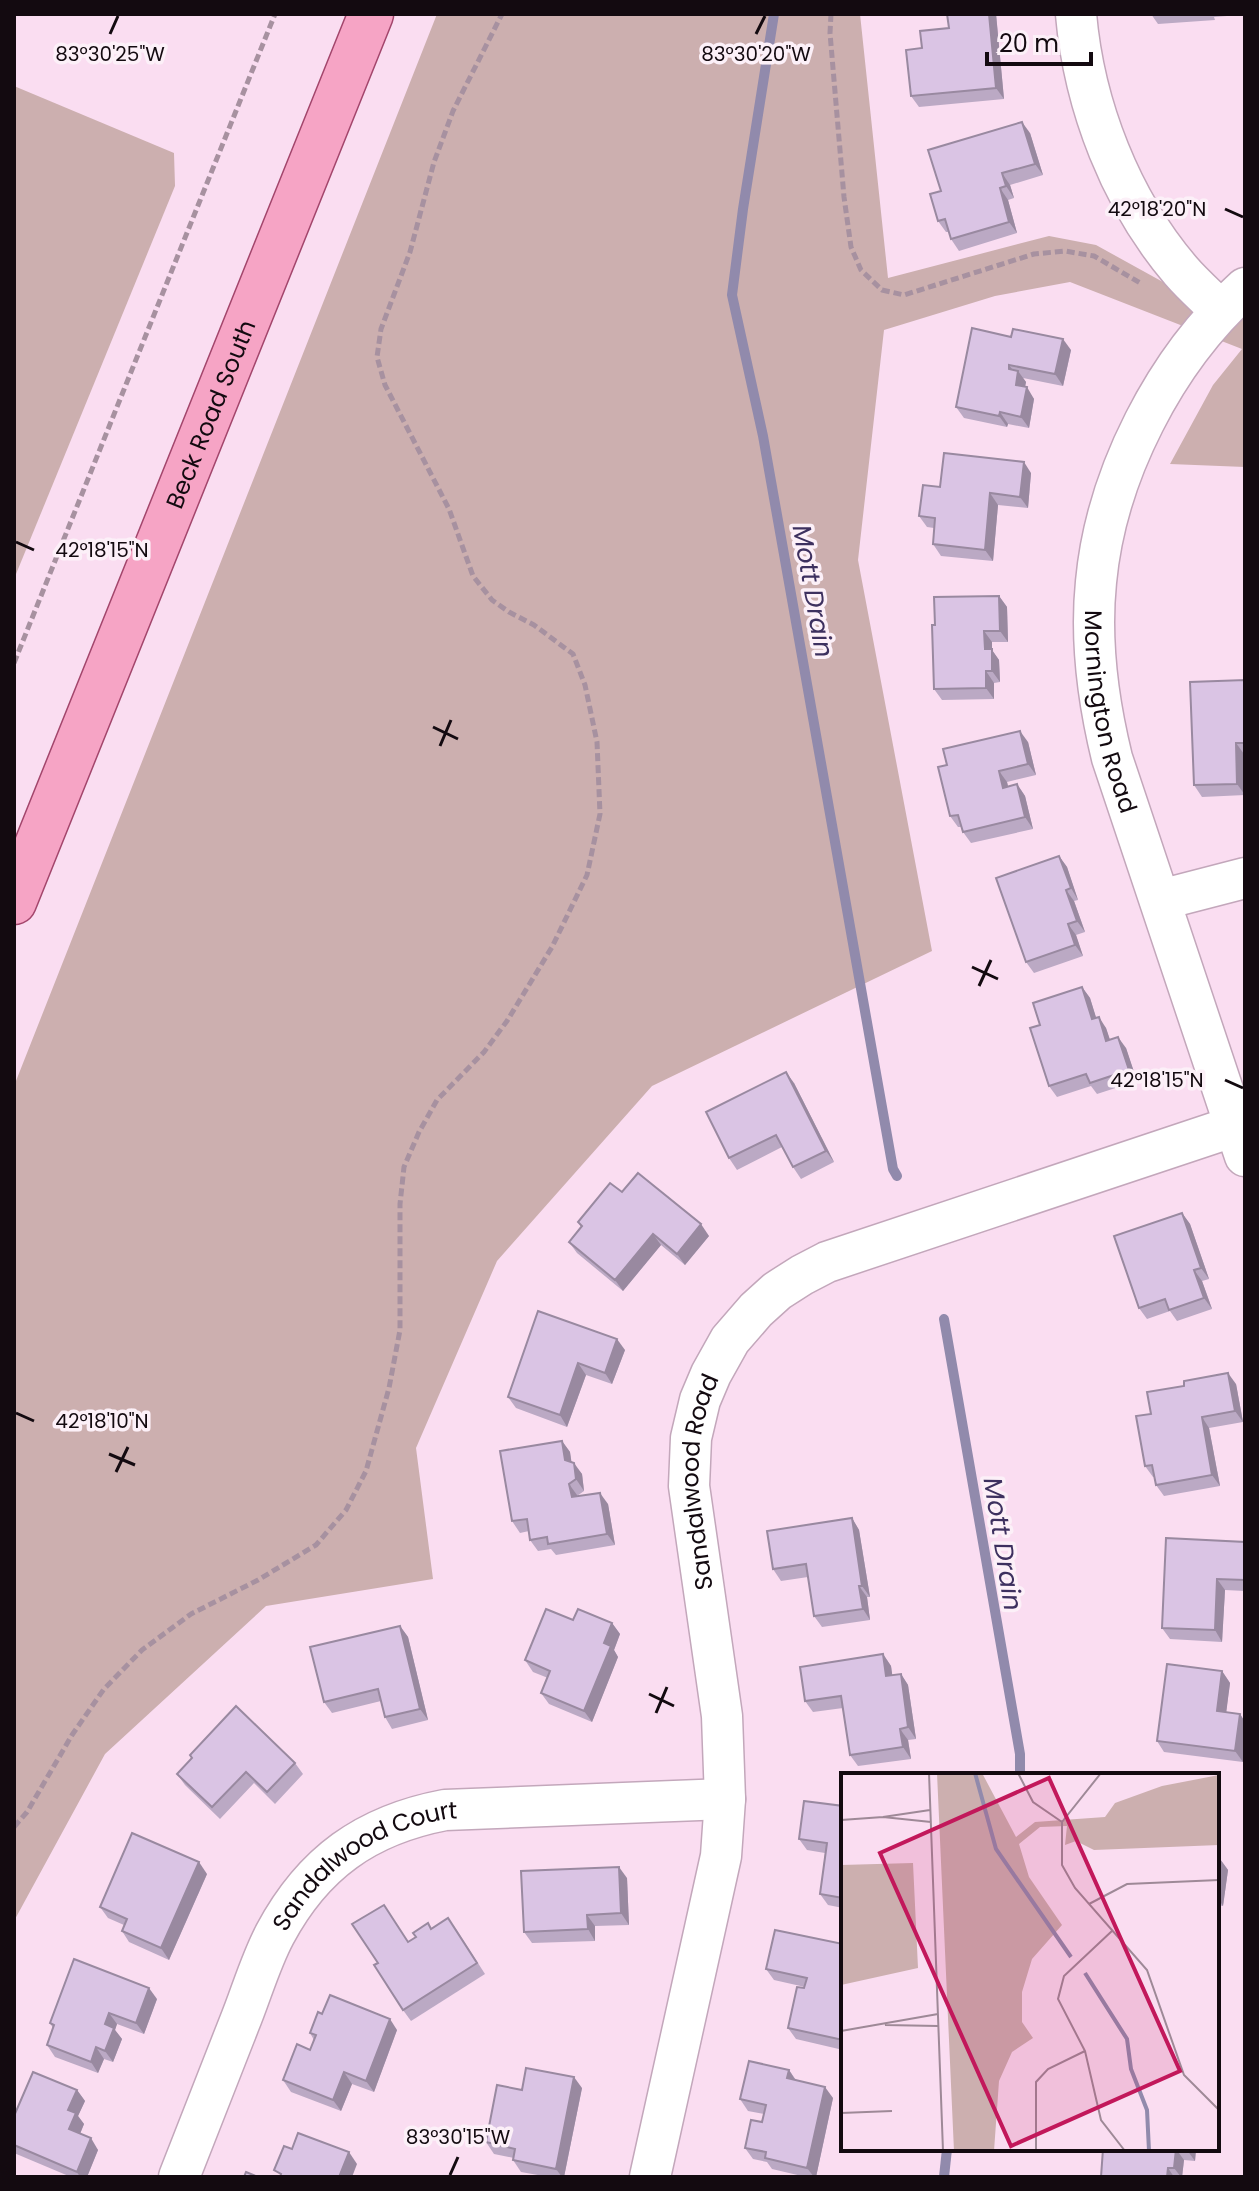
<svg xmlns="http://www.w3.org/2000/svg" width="1259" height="2191" viewBox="0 0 1259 2191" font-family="Poppins,sans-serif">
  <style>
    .green { fill: #ccafaf }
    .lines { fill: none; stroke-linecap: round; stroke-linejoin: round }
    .stream { stroke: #918aac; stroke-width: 10 }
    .minor-casing { stroke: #c3a7bb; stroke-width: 43 }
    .major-casing { stroke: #a3466c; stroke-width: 47 }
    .path { stroke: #a791a0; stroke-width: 5; stroke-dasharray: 8 4; stroke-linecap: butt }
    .minor { stroke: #fff; stroke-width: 40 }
    .major { stroke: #f6a4c5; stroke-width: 44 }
    .wall { fill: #bba9c4 }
    .shaded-wall { fill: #9989a0 }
    .building { fill: #dac4e4; stroke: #9989a0; stroke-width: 2 }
    .ticks { fill: none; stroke: #130a10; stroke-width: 3 }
    .labels { text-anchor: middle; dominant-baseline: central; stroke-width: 7; stroke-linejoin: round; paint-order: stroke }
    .street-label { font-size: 24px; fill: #130a10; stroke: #fcf0f8 }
    .water-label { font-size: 26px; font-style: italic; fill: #3d305f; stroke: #fcf0f8 }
    .inset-river { fill: none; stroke: #918aac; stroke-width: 4 }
    .inset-road { fill: none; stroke: #9e8997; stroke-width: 2 }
    .view { fill: #c2185b; fill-opacity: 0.15; stroke: #c2185b; stroke-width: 4 }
    .inset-edge { fill: none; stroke: #130a10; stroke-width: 4 }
    .ticks-label { font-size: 20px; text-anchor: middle; fill: #130a10; stroke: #fcf0f8; stroke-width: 7; stroke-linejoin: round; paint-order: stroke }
  </style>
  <rect width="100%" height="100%" fill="#faddf1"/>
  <g class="green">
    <path d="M437,14H860L888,278L1049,236L1096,245L1172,287L1245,311V467L1170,464L1213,385L1242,349L1070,282L995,296L884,330L858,560L932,951L652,1086L497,1261L416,1448L433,1579L266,1606L105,1754L14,1921V1086Z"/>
    <path d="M14,86L174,153L175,186L14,579Z"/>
  </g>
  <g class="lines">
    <g class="stream">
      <path d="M774,14L743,209L732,295L763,436L893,1169L897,1176"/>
      <path d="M944,1319L1020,1754V1775"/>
      <path d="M944,2177L947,2149"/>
    </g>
    <defs>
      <g id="minor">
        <path d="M1076,14C1084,106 1121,201 1181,271C1193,285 1207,297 1220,310"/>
        <path id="s1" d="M1245,288C1165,360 1106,475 1096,582C1090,641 1098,701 1112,758L1245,1156"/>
        <path d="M1160,900L1245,878"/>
        <path id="s2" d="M179,2177C199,2126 219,2075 239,2024C251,1995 260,1962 275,1934C313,1863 366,1825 445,1810L725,1799"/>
        <path id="s3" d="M650,2177L721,1856L725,1799L722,1716L689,1486L691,1438L700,1400L711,1374L730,1340L756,1310L777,1291L802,1275L827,1262L1235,1126"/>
      </g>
      <g id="major">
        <path id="s4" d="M14,902L371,14"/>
      </g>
    </defs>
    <use href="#minor" class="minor-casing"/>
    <use href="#major" class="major-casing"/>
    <g class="path">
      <path d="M831,14L830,33L844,197L851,247L861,270L882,290L904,295L1034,254L1065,251L1094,256L1142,284"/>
      <path d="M14,663L275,14"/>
      <path d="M14,1827L27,1812L72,1735L104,1689L142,1650L191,1614L258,1580L316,1545L346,1510L366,1471L389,1388L400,1330V1204L404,1167L419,1132L437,1100L484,1052L507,1021L552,947L587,875L600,814L597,742L585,685L573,654L534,625L509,612L492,600L473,576L449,509L385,385L377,357L381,329L410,252L434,162L453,111L502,14"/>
    </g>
    <use href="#minor" class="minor"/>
    <use href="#major" class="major"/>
  </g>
  <g class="wall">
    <path d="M947,14H996L1004,99L919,107L911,96L922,48L949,28Z"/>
    <path d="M1151,14H1239L1240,15L1214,17L1215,20L1158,24Z"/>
    <path d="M1030,133L1043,175L1010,185L1014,198L1008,200L1017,233L959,251L951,239L949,232H946L938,221L941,191Z"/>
    <path d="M972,328L1071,350L1063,386L1023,378L1026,382L1025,387L1034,399L1029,428L1008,424L1007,427L964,418L956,407Z"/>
    <path d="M1031,473L1028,508L998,505L993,561L941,556L933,544L934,528L927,527L919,516L940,487Z"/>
    <path d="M999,596L1007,607L1008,642H992V650L999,660L1000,682L994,683V699L942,700L934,689L935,625Z"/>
    <path d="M1245,680V754H1244L1245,795L1202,797L1194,785Z"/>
    <path d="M1028,742L1036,775L1007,782L1008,787L1017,784L1025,796L1033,829L971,843L963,832L961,827H958L950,816Z"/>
    <path d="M1059,856L1067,867L1078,900L1074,901L1085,932L1076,935L1083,956L1034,973L1026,962Z"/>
    <path d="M1082,987L1090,998L1096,1018L1106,1028L1110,1040L1126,1048L1137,1081L1097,1094L1091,1086L1057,1097L1049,1086L1040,1025Z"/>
    <path d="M794,1083L834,1162L801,1179L793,1167L782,1147L737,1170L729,1158Z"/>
    <path d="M622,1192L709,1236L685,1265L661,1245L623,1291L577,1253L569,1242L581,1227L578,1222Z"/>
    <path d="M1182,1213L1190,1224L1209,1279L1202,1281L1212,1309L1177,1321L1170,1311L1147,1319L1139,1308Z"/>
    <path d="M538,1311L625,1350L612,1384L586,1375L567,1427L516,1408L508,1397Z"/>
    <path d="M1236,1384L1243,1422L1209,1428L1220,1486L1164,1496L1156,1485L1154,1477H1153L1145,1466L1151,1414Z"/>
    <path d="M562,1441L570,1452L571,1462L582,1474L584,1491L577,1496L608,1504L615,1545L556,1555L551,1549L538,1551L530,1540L529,1531L520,1533L512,1521Z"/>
    <path d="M852,1518L859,1530L870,1597H867L870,1620L822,1627L814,1616L808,1577L781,1581L773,1569Z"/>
    <path d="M1245,1542V1591L1225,1590L1222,1642L1170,1639L1162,1628Z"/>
    <path d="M612,1623L620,1634L614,1650L618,1657L592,1722L549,1704L541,1693L548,1678L533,1672L525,1660Z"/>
    <path d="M400,1626L408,1637L428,1720L392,1729L385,1717L381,1701L332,1713L324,1702Z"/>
    <path d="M883,1654L891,1666L892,1675L901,1674L908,1685L916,1739L908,1740L911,1759L858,1766L850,1755L843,1708L813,1712L805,1701Z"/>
    <path d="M1222,1671L1230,1683L1226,1712L1240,1714L1245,1722V1748L1243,1762L1164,1752L1157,1741Z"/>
    <path d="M295,1763L303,1774L275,1804L254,1783L220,1819L185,1785L177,1774Z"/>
    <path d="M843,1806V1908L828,1905L820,1894L825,1853L807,1850L799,1839Z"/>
    <path d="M1217,1858L1220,1859L1228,1870L1223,1906L1217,1905Z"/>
    <path d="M207,1874L169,1960L129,1942L122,1931L124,1925L108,1918L100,1907Z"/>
    <path d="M627,1878L629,1925L595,1926V1941L532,1943L524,1932Z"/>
    <path d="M432,1929H456L485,1974L411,2021L403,2010L409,1942Z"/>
    <path d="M843,1944V2050L796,2039L788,2028L805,1987L774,1980L766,1969Z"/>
    <path d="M157,1999L144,2034L117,2024L115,2030L122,2039L113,2062L104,2059L98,2073L55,2057L47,2045L53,2028L50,2023Z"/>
    <path d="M322,2014L397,2030L374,2092L352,2084L341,2111L291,2092L283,2080L310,2050L314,2040L310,2033Z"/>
    <path d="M789,2070L796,2080L833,2098L816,2177H806L772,2169L767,2162L753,2159L745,2148L762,2122L764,2114L748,2111L740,2099Z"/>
    <path d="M582,2088L564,2177H549L521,2172L513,2160L514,2158L494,2154L486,2142L522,2090Z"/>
    <path d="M77,2090L85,2101L78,2116L84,2124L80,2134L98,2150L87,2177H71L14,2153V2116Z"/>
    <path d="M1196,2149L1195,2161L1184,2160L1182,2177H1101L1118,2150Z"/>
  </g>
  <g class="shaded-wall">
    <path d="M989,14H996L1004,99L996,88Z"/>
    <path d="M1022,122L1030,133L1043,175L1035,164Z"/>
    <path d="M1002,173L1010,185L1014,198L1006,186Z"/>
    <path d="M1000,188L1008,200L1017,233L1009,222Z"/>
    <path d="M1063,339L1071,350L1063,386L1055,374Z"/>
    <path d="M1009,365L1017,376L1018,371L1026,382L1023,396L1016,385L1009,369Z"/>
    <path d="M1027,387L1034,399L1029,428L1021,417Z"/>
    <path d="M1000,412L1008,424L1007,427L999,416Z"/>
    <path d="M1024,462L1031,473L1028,508L1020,497Z"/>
    <path d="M990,493L998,505L993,561L985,550Z"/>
    <path d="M999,596L1007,607L1008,642L1000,631Z"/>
    <path d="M984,631L992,642V650L999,660L1000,682L992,671L985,649Z"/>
    <path d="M986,671L994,683V699L986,688Z"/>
    <path d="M1020,731L1028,742L1036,775L1028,764Z"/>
    <path d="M1236,743L1244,754L1245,795L1237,784Z"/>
    <path d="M999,771L1007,782L1011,799L1003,788Z"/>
    <path d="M1017,784L1025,796L1033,829L1025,817Z"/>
    <path d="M1059,856L1067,867L1078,900L1071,888Z"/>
    <path d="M1066,890L1074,901L1085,932L1077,921Z"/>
    <path d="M1068,924L1076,935L1083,956L1075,945Z"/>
    <path d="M1082,987L1090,998L1100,1030L1092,1019Z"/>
    <path d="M1099,1017L1106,1028L1114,1052L1106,1041Z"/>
    <path d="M1118,1037L1126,1048L1137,1081L1129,1070Z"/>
    <path d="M786,1072L794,1083L834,1162L826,1151Z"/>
    <path d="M1182,1213L1190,1224L1209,1279L1201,1268Z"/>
    <path d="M701,1224L709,1236L685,1265L677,1254Z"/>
    <path d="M653,1234L661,1245L623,1291L615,1280Z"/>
    <path d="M1194,1270L1202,1281L1212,1309L1204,1298Z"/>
    <path d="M617,1339L625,1350L612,1384L605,1373Z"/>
    <path d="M578,1363L586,1375L567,1427L560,1415Z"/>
    <path d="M1228,1373L1236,1384L1243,1422L1235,1411Z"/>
    <path d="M1202,1417L1209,1428L1220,1486L1212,1475Z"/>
    <path d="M562,1441L570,1452L573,1472L565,1460Z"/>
    <path d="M574,1463L582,1474L584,1491L576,1479Z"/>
    <path d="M569,1484L577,1495L580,1509L572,1497Z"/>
    <path d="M600,1493L608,1504L615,1545L607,1534Z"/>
    <path d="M852,1518L859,1530L870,1597L862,1586Z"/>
    <path d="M1217,1579L1225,1590L1222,1642L1215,1630Z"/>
    <path d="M859,1586L867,1597L870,1620L863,1609Z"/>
    <path d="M612,1623L620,1634L614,1650L618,1657L592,1722L584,1711L604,1643Z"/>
    <path d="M400,1626L408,1637L428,1720L420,1709Z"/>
    <path d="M883,1654L891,1666L894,1687L886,1676Z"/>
    <path d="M1222,1671L1230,1683L1225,1722L1217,1711Z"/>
    <path d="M901,1674L908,1685L916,1739L908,1727Z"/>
    <path d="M1240,1714L1245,1722V1748L1243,1762L1235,1751Z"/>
    <path d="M900,1729L908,1740L911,1759L903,1747Z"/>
    <path d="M1220,1859L1228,1870L1223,1906L1217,1897V1883Z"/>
    <path d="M199,1862L207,1874L169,1960L161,1948Z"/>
    <path d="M619,1867L627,1878L629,1925L621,1913Z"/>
    <path d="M587,1915L595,1926V1941L588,1929Z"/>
    <path d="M149,1988L157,1999L144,2034L136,2023Z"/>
    <path d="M109,2013L117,2024L115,2030L122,2039L113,2062L105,2051V2024Z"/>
    <path d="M390,2019L397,2030L374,2092L366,2081Z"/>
    <path d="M96,2047L104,2059L98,2073L91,2062Z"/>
    <path d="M789,2070L796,2081L787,2078Z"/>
    <path d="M344,2072L352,2084L341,2111L333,2100Z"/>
    <path d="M574,2077L582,2088L564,2177H562L556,2169Z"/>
    <path d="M825,2087L833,2098L816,2177H814L807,2168Z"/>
    <path d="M77,2090L85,2101L78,2116L84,2124L77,2141L69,2129L68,2110Z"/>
    <path d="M91,2138L98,2150L87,2177H80L77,2172Z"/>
    <path d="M1176,2149L1184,2160L1182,2177H1181L1174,2168Z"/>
    <path d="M1187,2149H1196L1195,2161L1187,2150Z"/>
    <path d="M349,2152L357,2164L352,2177H339Z"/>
    <path d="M1168,2168L1174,2177H1167Z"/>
  </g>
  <g class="building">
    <path d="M947,14H989L996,88L911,96L906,50L922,48L920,31L949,28Z"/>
    <path d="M1022,122L1035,164L1002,173L1006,186L1000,188L1009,222L951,239L945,219L938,221L930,194L941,191L928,150Z"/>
    <path d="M972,328L1011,337L1013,329L1063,339L1055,374L1009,365V369L1018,371L1016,385L1027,387L1021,417L1000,412L999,416L956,407Z"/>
    <path d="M944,453L1024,462L1020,497L990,493L985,550L933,544L935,518L919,516L923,485L940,487Z"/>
    <path d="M999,596L1000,631H984L985,649H992V671H986V688L934,689L932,625H935L934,597Z"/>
    <path d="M1245,680V743H1236L1237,784L1194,785L1190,682Z"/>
    <path d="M1020,731L1028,764L999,771L1003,788L1017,784L1025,817L963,832L958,815L950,816L938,767L947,765L943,749Z"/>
    <path d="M1059,856L1071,888L1066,890L1077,921L1068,924L1075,945L1026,962L996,878Z"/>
    <path d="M1082,987L1092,1019L1099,1017L1106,1041L1118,1037L1129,1070L1090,1083L1086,1074L1049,1086L1030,1028L1040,1025L1033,1003Z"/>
    <path d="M786,1072L826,1151L793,1167L776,1135L729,1158L706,1112Z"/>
    <path d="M638,1173L701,1224L677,1254L653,1234L615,1280L569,1242L582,1226L578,1222L610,1183L622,1192Z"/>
    <path d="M1182,1213L1201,1268L1194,1270L1204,1298L1169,1310L1165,1299L1139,1308L1114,1236Z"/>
    <path d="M538,1311L617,1339L605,1373L578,1363L560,1415L508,1397Z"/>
    <path d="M1228,1373L1235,1411L1202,1417L1212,1475L1156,1485L1152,1465L1145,1466L1136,1416L1151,1414L1147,1392L1184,1386V1381Z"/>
    <path d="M562,1441L565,1460L574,1463L576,1479L569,1484L572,1497L600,1493L607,1534L548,1544L547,1537L530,1540L527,1519L512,1521L500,1451Z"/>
    <path d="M852,1518L862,1586H859L863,1609L814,1616L806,1564L773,1569L767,1531Z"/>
    <path d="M1166,1538L1245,1542V1580L1217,1579L1215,1630L1162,1628Z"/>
    <path d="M546,1609L573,1620L578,1609L612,1623L604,1643L611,1646L584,1711L541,1693L550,1671L525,1660Z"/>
    <path d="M400,1626L420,1709L385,1717L378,1689L324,1702L310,1647Z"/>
    <path d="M883,1654L886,1676L901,1674L908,1727L900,1729L903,1747L850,1755L841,1696L805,1701L800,1667Z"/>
    <path d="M1167,1664L1222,1671L1217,1711L1240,1714L1235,1751L1157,1741Z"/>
    <path d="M236,1706L295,1763L267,1792L246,1772L212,1807L177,1774L192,1758L190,1755Z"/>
    <path d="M804,1801L843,1806V1898L820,1894L827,1843L799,1839Z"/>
    <path d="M132,1833L199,1862L161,1948L122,1931L127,1919L100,1907Z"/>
    <path d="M1217,1858L1220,1859L1217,1883Z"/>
    <path d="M619,1867L621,1913L587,1915L588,1929L524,1932L521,1871Z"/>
    <path d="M384,1905L408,1942L416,1937L413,1933L428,1923L431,1929L448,1918L477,1963L403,2010L374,1965L378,1963L352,1924Z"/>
    <path d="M775,1930L843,1944V2040L788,2028L797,1987L804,1988L807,1978L766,1969Z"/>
    <path d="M74,1959L149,1988L136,2023L109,2013L105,2024L114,2028L105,2051L96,2047L91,2062L47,2045L54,2025L50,2023Z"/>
    <path d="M330,1995L390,2019L366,2081L344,2072L333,2100L283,2080L297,2044L310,2050L316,2035L310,2033L318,2012L322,2014Z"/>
    <path d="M749,2061L789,2070L787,2078L825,2087L807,2168L765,2158L766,2152L745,2148L751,2120L762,2122L766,2105L740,2099Z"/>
    <path d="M526,2068L574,2077L556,2169L513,2160L515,2149L486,2142L497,2085L522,2090Z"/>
    <path d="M33,2072L77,2090L68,2110L76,2113L69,2129L91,2138L77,2172L14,2145V2116Z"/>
    <path d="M298,2133L349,2152L339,2177H280L281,2174L274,2170L284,2146L292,2149Z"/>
    <path d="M1103,2149L1118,2150V2149H1176L1174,2168H1168L1167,2177H1101Z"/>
    <path d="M246,2172L258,2177H244Z"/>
  </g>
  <path class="ticks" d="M110,34L118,16M756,34L765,16M1225,209L1243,217M16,542L34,550M433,727L458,739M440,746L451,720M972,967L998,979M979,986L991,960M1225,1080L1243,1088M16,1413L34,1421M109,1454L135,1465M116,1472L128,1447M649,1694L674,1706M656,1713L667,1687M450,2175L458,2157"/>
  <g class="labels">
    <g class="street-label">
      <text stroke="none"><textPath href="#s4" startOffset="526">Beck Road South</textPath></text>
      <text stroke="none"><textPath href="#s1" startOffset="468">Mornington Road</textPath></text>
      <text stroke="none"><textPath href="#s3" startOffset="706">Sandalwood Road</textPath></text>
      <text stroke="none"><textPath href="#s2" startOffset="380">Sandalwood Court</textPath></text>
    </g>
    <g class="water-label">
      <text transform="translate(813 591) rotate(80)">Mott Drain</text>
      <text transform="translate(1003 1544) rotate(81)">Mott Drain</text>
    </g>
  </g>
  <g transform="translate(841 1773)">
    <rect width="378" height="378" fill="#faddf1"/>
    <path d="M96,0H141L175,64L194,49L264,44L274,30L321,13L378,2V72L253,77L235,68L224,72L226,53L199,54L178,71L188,104L221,152L191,186L181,219V249L192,265L171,279L158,308L153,378H113ZM72,90L77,195L0,212V92Z" fill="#ccafaf"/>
    <path class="inset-river" d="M134,0L155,76L230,184M244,200L286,266L290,296L306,337L308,378"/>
    <path class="inset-road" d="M88,0L102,378M177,0L192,29L221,49M260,0L221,49V92L234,115L306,197L343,302L378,337M89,37L42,44L90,49M0,47L42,44M248,131L286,111L378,107M272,157L223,203L217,226L244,278L260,347L284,378M44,252L97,253M0,258L97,241M0,340L51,338M195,378V309L207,296L244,278"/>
    <path class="view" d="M208,5L339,298L170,373L39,80Z"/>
    <rect width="378" height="378" class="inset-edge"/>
  </g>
  <g class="ticks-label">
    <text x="756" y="61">83°30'20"W</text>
    <text x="110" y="61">83°30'25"W</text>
    <text x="1157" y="216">42°18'20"N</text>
    <text x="102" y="557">42°18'15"N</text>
    <text x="1157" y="1087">42°18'15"N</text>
    <text x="102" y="1428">42°18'10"N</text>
    <text x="458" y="2144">83°30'15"W</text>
  </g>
  <rect width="1259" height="2191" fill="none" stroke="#130a10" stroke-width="32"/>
  <path d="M987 52v12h104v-12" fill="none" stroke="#130a10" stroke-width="4"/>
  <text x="999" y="52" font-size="24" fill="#130a10" stroke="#fcf0f8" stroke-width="6" paint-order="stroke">20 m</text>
</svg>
